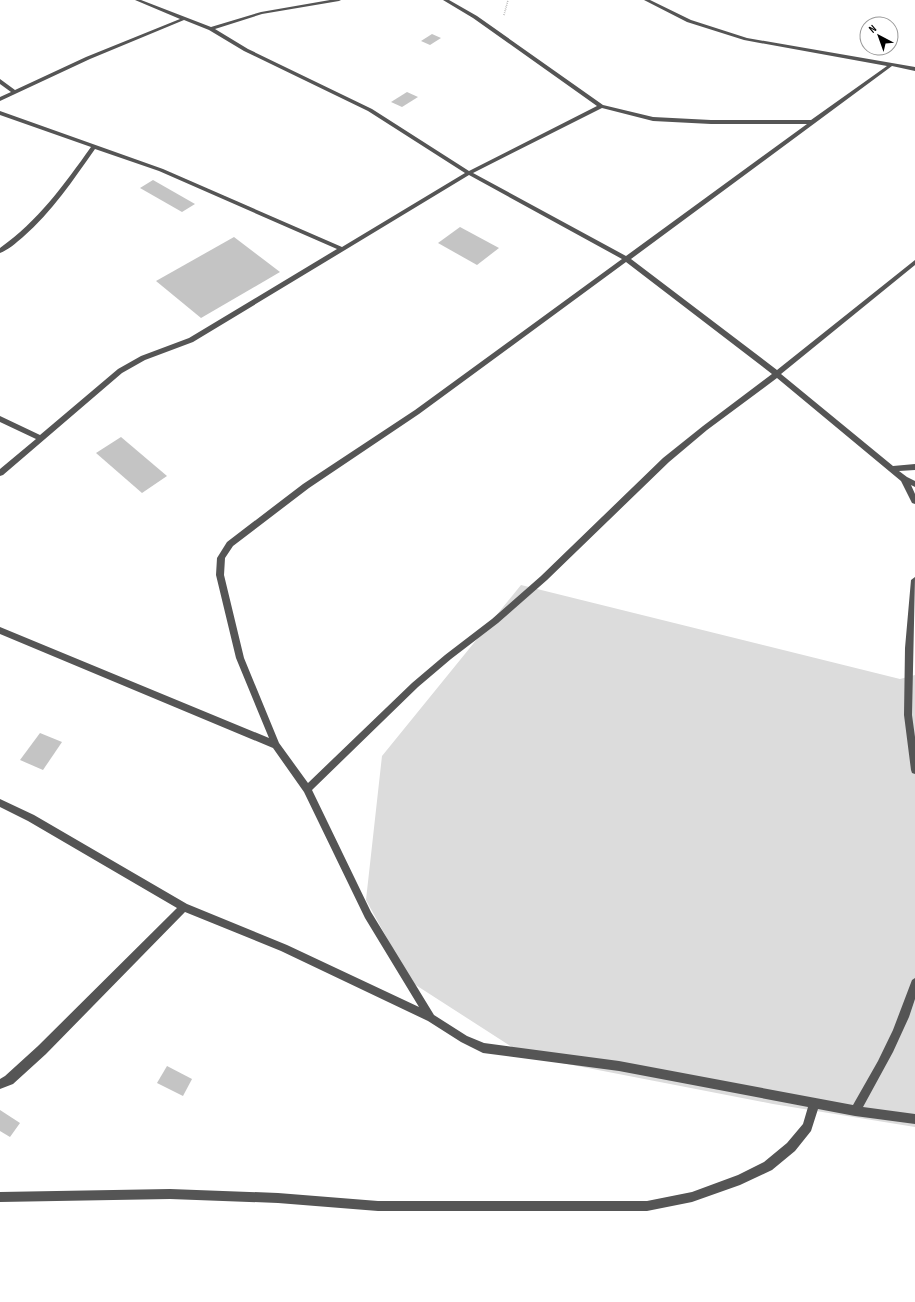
<svg xmlns="http://www.w3.org/2000/svg" width="915" height="1302" viewBox="0 0 915 1302" font-family="'Sofia Sans Condensed',sans-serif">
  <style>
    .green { fill: #dcdcdc }
    .building { fill: #c4c4c4 }
    .lines { fill: none; stroke-linecap: round; stroke-linejoin: round }
    .path { stroke: #777; stroke-width: 1.5; stroke-dasharray: 0.5 1.5; stroke-linecap: butt }
    .minor { fill: #555; fill-rule: evenodd }
  </style>
  <rect width="100%" height="100%" fill="#fff"/>
  <path class="green" d="M521,585L900,679L915,675V1127L773,1104L526,1056L411,982L366,900L382,756Z"/>
  <g class="building">
    <path d="M432,34L441,38L430,45L421,41Z"/>
    <path d="M407,92L418,97L402,107L391,102Z"/>
    <path d="M153,180L195,204L182,212L140,188Z"/>
    <path d="M460,227L499,248L477,265L438,243Z"/>
    <path d="M234,237L280,272L201,318L156,281Z"/>
    <path d="M121,437L167,476L142,493L96,453Z"/>
    <path d="M40,733L62,742L43,770L20,760Z"/>
    <path d="M167,1066L192,1079L183,1096L157,1083Z"/>
    <path d="M0,1110L20,1123L10,1137L0,1131Z"/>
  </g>
  <g class="lines">
    <path class="path" d="M504,15L508,0"/>
    <g class="minor">
      <path d="M135,0H141L211,27L261,12L330,0H341L339,1L262,14L215,29L248,49L372,109L469,171L597,106L473,18L443,0H449L477,16L603,105L653,117L711,120H811L887,66L744,40L687,22L644,0H650L691,20L747,38L915,67V71L892,66L631,259L777,370L915,260V265L781,374L893,466L915,464V470L899,471L907,477L915,481V487L911,485L915,494V504L912,503L901,481L777,378L707,430L669,462L547,580L498,623L451,659L418,687L312,790L371,912L434,1015L467,1036L484,1043L619,1061L853,1105L878,1061L893,1030L912,980L915,978V999L909,1017L893,1052L863,1107L915,1114V1124L855,1116L818,1109L811,1131L795,1151L772,1170L740,1185L692,1202L647,1211H378L278,1203L170,1199L0,1202V1192L170,1189L278,1193L378,1201H647L692,1192L738,1175L764,1162L787,1143L803,1124L808,1107L619,1071L483,1053L461,1042L428,1021L281,951L185,912L46,1054L13,1084L0,1089V1079L5,1076L38,1046L177,908L28,821L0,807V799L34,815L187,904L287,945L419,1007L365,918L304,792L273,748L0,634V627L269,738L236,658L216,575L217,558L227,542L303,484L415,410L622,259L469,175L193,342L145,360L122,373L3,475L0,476V469L36,439L0,422V416L40,435L118,369L141,356L189,338L337,249L159,171L95,149C73,180 52,212 23,237C16,243 8,250 0,253V248C38,221 64,185 91,147L0,115V111L163,169L342,247L465,173L368,111L244,51L209,30L184,20L90,59L0,101V97L11,92L0,84V79L15,90L86,57L180,19ZM602,108L653,121L711,124H807L626,256L473,173ZM626,262L772,374L703,426L663,458L541,576L492,619L445,655L412,683L308,783L279,743L244,658L224,575L225,558L233,546L309,488L419,414Z"/>
      <path d="M915,577L912,715L915,737V774L912,773L911,770L904,715L905,648L911,580Z"/>
    </g>
  </g>
  <g transform="translate(879 36) rotate(319)"><circle r="19" fill="#ffffff" stroke="#999999"/>
  <path d="M0-3L7 15L0 10L-7 15Z" fill="#000000"/>
  <text y="-6" font-size="11" font-weight="bold" text-anchor="middle" fill="#000000">N</text>
  </g>
</svg>
